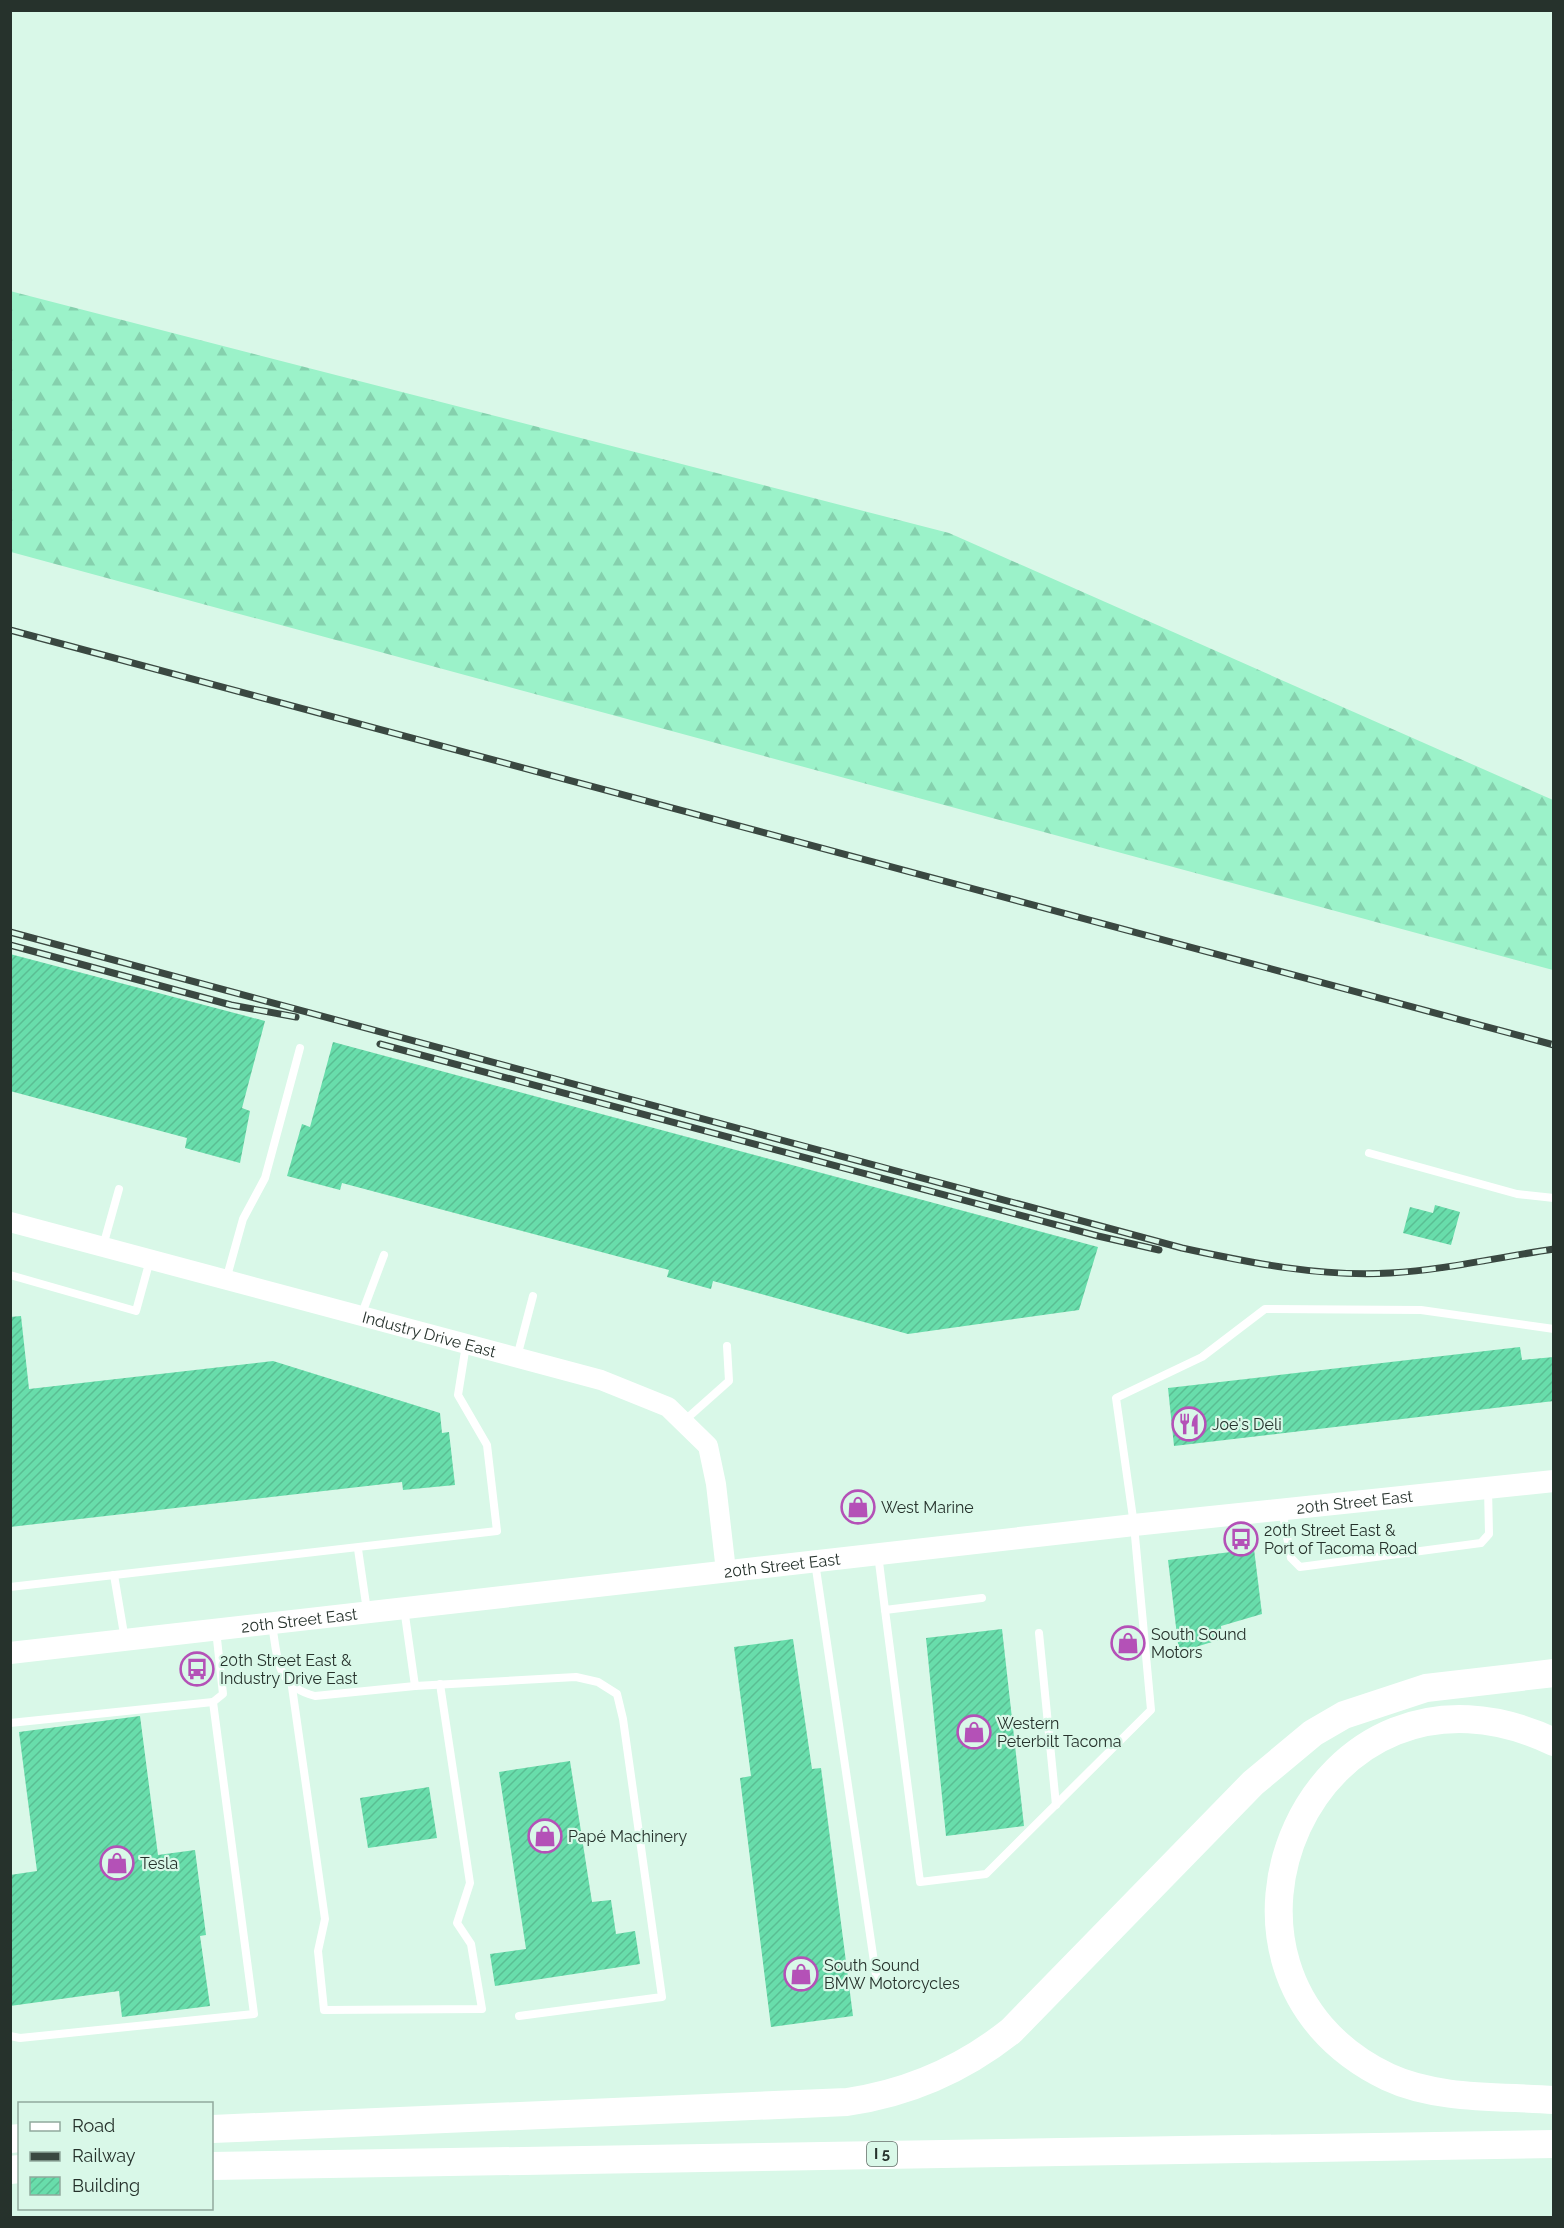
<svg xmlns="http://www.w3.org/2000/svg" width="1564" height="2228" viewBox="0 0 1564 2228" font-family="Raleway,sans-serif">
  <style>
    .forest { fill: url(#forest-firs) }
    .building { fill: url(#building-hatch) }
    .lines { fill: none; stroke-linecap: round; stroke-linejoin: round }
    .service { stroke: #fff; stroke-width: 8 }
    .tertiary { stroke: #fff; stroke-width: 20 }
    .secondary { stroke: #fff; stroke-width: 22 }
    .motorway { stroke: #fff; stroke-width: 28 }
    .rail-casing { stroke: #3a4841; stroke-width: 7 }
    .rail { stroke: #d9f8e8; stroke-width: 4.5; stroke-dasharray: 14; stroke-linecap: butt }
    .labels { text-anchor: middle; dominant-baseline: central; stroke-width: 4.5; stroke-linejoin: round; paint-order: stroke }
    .shield { fill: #d9f8e8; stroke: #5c6d64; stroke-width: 1.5 }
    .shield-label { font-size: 15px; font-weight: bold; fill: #26322c }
    .street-label { font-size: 16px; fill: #26322c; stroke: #d9f8e8 }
    .poi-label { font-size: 16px; fill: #26322c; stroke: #d9f8e8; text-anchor: start }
  </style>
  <defs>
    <pattern id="forest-firs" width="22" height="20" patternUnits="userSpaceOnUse" patternTransform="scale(1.5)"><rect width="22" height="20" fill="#9bf2c9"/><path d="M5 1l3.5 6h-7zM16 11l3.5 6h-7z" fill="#85d0ad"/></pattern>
    <pattern id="building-hatch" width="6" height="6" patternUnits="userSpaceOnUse" patternTransform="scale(1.5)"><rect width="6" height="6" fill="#68ddab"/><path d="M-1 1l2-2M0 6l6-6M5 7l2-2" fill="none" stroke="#5abe93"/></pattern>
  </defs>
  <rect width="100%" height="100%" fill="#d9f8e8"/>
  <path class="forest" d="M10,291L949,533L1553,800V970L11,552Z"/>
  <g class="building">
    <path d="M10,954L265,1021L242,1108L250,1111L240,1163L185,1148L187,1138L10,1091Z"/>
    <path d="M333,1042L1098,1247L1079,1310L908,1334L713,1281L711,1289L667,1277L669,1270L342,1183L340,1190L287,1176L302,1124L310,1127Z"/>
    <path d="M1435,1205L1460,1212L1451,1245L1403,1233L1410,1207L1433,1213Z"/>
    <path d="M21,1316L29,1389L273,1361L440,1413L442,1433L449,1432L455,1485L403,1490L402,1482L10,1527V1317Z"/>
    <path d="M1520,1347L1522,1360L1554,1357V1401L1174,1446L1168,1388Z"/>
    <path d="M1254,1549L1262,1614L1221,1626L1222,1639L1179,1652L1168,1560Z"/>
    <path d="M1002,1629L1024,1826L946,1836L926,1638Z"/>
    <path d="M793,1639L812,1769L821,1768L853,2016L771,2027L740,1778L751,1776L734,1647Z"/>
    <path d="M140,1716L158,1855L195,1850L206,1935L200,1936L210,2006L122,2017L119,1991L10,2006V1875L37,1871L19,1732Z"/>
    <path d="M570,1761L592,1902L611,1900L616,1934L635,1931L640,1964L495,1986L490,1954L526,1949L499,1772Z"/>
    <path d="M429,1787L437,1838L368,1848L360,1798Z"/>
  </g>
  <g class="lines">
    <g class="service">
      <path d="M1369,1153L1517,1194L1554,1198"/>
      <path d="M103,1246L119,1189"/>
      <path d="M10,1275L136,1311L150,1260"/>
      <path d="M226,1280L243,1219L265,1178L300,1048"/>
      <path d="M361,1316L384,1255"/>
      <path d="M517,1357L533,1296"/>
      <path d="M684,1421L729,1381L727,1346"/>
      <path d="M1282,1510L1291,1558L1300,1567L1481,1543L1489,1534L1488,1488"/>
      <path d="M358,1549L367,1611"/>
      <path d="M878,1554L885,1610L982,1598"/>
      <path d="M815,1562L877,1982"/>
      <path d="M114,1575L125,1640"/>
      <path d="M10,1587L497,1531L487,1445L458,1395L466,1345"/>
      <path d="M404,1608L415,1686L576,1677L598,1682L617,1694L623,1719L662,1997L519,2016"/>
      <path d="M885,1610L920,1882L986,1874L1151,1710L1134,1525L1116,1398L1202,1357L1265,1309L1421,1310L1554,1329"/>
      <path d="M272,1625C278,1659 276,1686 315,1696L415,1686"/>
      <path d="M1039,1633L1056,1805"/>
      <path d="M292,1687L325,1919L318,1951L324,2010L482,2009L471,1944L457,1923L470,1883L440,1684"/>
      <path d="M10,1723L213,1702L223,1694L216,1630"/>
      <path d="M10,2036L20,2038L254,2014L213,1702"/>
    </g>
    <path class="tertiary" id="s1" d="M10,1222L601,1380L668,1407L708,1446L716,1484L726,1571"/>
    <path class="secondary" id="s2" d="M10,1653L1134,1525L1554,1481"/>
    <g class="motorway">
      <path d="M1554,1742C1313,1628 1166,1971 1388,2077C1437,2100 1500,2096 1554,2100"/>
      <path d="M212,2129L847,2102C909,2093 962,2070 1011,2031L1253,1783L1313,1733L1344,1715L1426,1688L1554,1673"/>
      <path d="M10,2139L20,2138"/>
      <path d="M212,2166L1554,2144"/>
      <path d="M10,2170L20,2169"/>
    </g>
    <defs>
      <g id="rail">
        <path d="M10,630L1554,1045"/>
        <path d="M10,932L1182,1248C1251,1263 1320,1277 1390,1273C1444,1270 1500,1257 1554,1249"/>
        <path d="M10,945L231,1005L296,1017"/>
        <path d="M380,1044L1098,1236L1159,1250"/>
      </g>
    </defs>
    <use href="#rail" class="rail-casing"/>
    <use href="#rail" class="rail"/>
  </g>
  <defs>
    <symbol id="restaurant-ring" viewBox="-11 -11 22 22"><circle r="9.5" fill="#d9f8e8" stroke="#b451b7" stroke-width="1.5"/><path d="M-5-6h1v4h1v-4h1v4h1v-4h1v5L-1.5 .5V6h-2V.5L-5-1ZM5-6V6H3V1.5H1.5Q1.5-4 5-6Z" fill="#b451b7"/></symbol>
    <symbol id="shop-ring" viewBox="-11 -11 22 22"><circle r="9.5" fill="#d9f8e8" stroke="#b451b7" stroke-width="1.5"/><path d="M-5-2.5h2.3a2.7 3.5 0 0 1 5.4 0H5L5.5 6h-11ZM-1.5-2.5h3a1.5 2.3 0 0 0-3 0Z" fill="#b451b7"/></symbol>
    <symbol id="bus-ring" viewBox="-11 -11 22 22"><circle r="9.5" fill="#d9f8e8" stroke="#b451b7" stroke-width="1.5"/><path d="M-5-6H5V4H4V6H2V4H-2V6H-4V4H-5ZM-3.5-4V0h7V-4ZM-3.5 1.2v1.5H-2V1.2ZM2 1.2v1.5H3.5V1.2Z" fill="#b451b7"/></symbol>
  </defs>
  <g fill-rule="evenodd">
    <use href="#restaurant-ring" x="1170" y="1405" width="38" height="38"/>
    <use href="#shop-ring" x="839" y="1488" width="38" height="38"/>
    <use href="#bus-ring" x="1222" y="1520" width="38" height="38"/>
    <use href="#shop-ring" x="1109" y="1624" width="38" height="38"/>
    <use href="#bus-ring" x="178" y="1650" width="38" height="38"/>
    <use href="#shop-ring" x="955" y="1713" width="38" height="38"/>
    <use href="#shop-ring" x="526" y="1817" width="38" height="38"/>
    <use href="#shop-ring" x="98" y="1844" width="38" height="38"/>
    <use href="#shop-ring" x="782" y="1955" width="38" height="38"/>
  </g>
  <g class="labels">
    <rect class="shield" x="867" y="2142" width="30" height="24" rx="4.5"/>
    <g class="shield-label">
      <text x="882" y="2154">I 5</text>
    </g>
    <g class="street-label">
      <text stroke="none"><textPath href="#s1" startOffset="434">Industry Drive East</textPath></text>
      <text stroke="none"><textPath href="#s2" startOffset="1353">20th Street East</textPath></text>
      <text stroke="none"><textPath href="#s2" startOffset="777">20th Street East</textPath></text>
      <text stroke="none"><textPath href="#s2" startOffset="291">20th Street East</textPath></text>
    </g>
    <g class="poi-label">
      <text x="1212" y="1424">Joe's Deli</text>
      <text x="881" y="1507">West Marine</text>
      <text x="1264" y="1530">20th Street East &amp;<tspan x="1264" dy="18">Port of Tacoma Road</tspan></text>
      <text x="1151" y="1634">South Sound<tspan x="1151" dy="18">Motors</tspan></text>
      <text x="220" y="1660">20th Street East &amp;<tspan x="220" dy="18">Industry Drive East</tspan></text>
      <text x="997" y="1723">Western<tspan x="997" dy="18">Peterbilt Tacoma</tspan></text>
      <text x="568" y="1836">Papé Machinery</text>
      <text x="140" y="1863">Tesla</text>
      <text x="824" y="1965">South Sound<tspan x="824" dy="18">BMW Motorcycles</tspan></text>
    </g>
  </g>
  <rect width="1564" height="2228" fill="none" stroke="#26322c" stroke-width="24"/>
  <rect x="18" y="2102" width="195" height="108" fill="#d9f8e8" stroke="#91a99d" stroke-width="1.5"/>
  <rect x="30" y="2122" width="30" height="9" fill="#ffffff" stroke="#91a99d" stroke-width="1.5"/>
  <text x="72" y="2132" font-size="18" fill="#26322c">Road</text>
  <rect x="30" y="2152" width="30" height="9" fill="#3a4841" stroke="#91a99d" stroke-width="1.5"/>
  <text x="72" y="2162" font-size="18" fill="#26322c">Railway</text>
  <rect x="30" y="2177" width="30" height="18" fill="url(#building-hatch)" stroke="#91a99d" stroke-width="1.5"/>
  <text x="72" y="2192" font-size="18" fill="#26322c">Building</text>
</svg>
